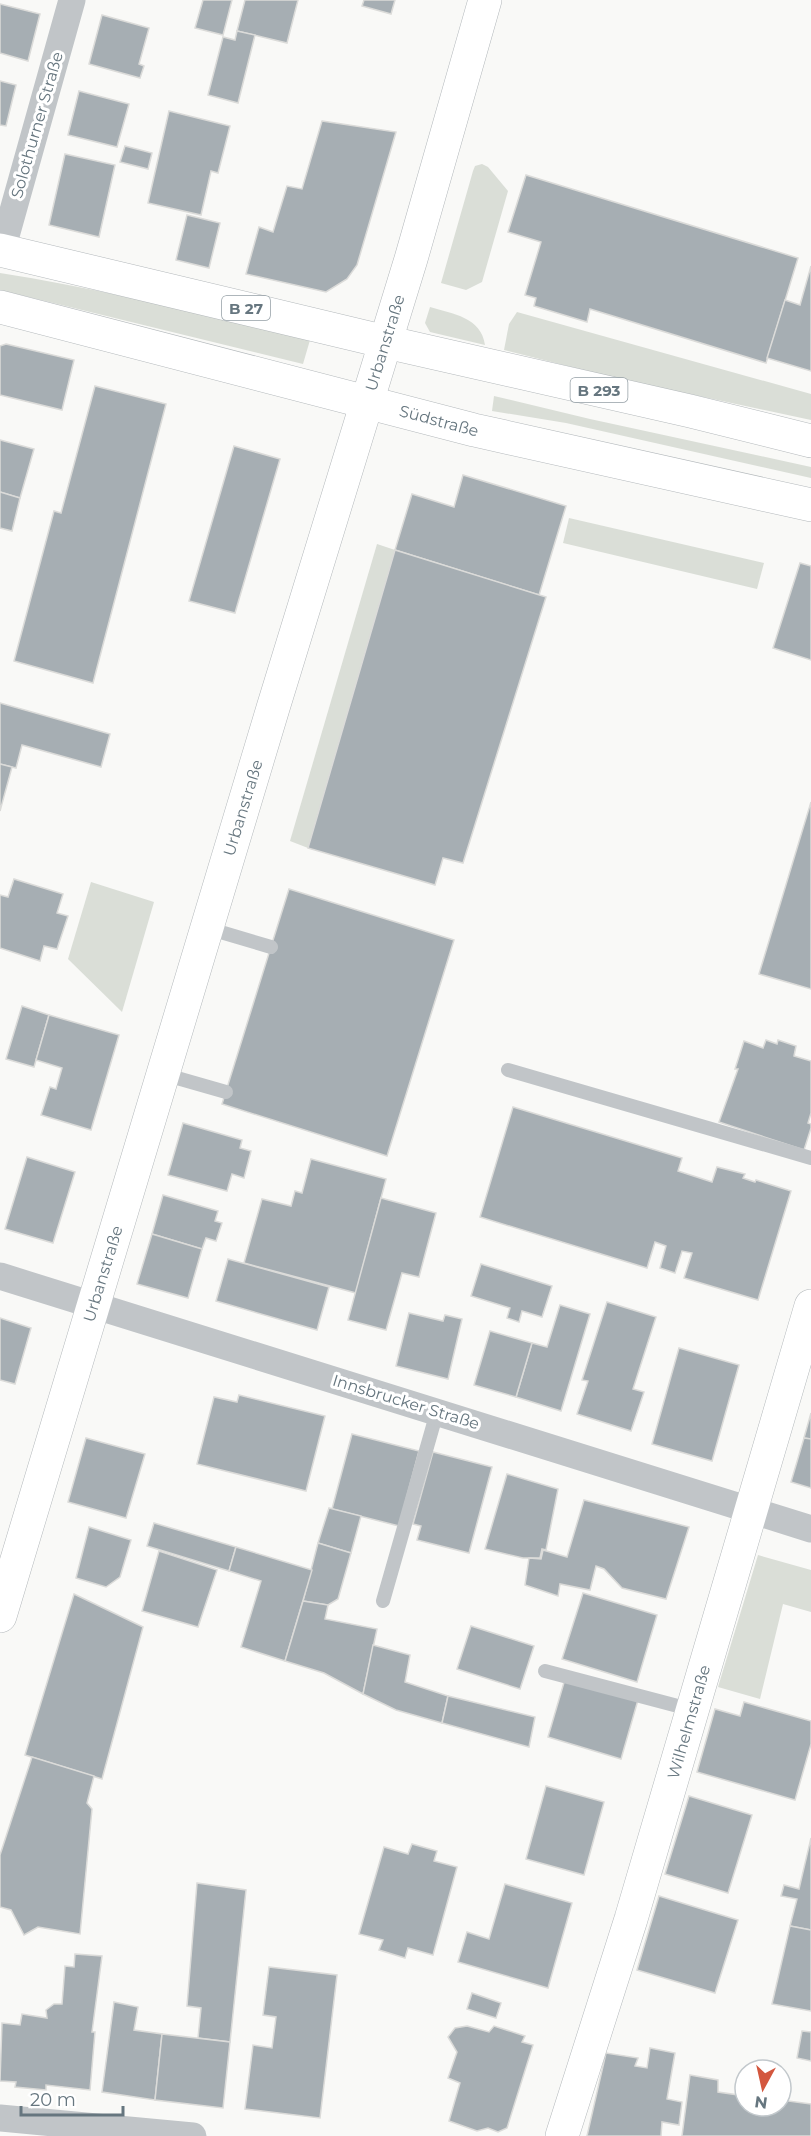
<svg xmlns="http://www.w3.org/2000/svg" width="811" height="2136" viewBox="0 0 811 2136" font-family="Montserrat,sans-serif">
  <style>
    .green { fill: #daded7 }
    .building { fill: #a6aeb3; stroke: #dbdbd9; stroke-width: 1.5 }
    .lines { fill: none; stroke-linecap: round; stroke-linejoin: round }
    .primary-casing { stroke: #b4b9bc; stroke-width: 34 }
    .service { stroke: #c1c5c8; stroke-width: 14 }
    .minor { stroke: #c1c5c8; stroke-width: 27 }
    .primary { stroke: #fff; stroke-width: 33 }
    .labels { text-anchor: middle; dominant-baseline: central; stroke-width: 6; stroke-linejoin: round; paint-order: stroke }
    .shield { fill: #fff; stroke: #949fa5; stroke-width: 1.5 }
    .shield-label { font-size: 15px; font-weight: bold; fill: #66767f }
    .street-label { font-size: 16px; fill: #66767f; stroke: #fff }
  </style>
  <rect width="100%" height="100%" fill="#f9f9f7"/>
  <g class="green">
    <path d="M482,164L488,167L508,191L482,282L466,290L441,283L473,171L475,166Z"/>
    <path d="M0,273C104,289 207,316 310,340L303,364L0,290Z"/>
    <path d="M430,307C453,314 481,317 485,345L430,332L425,323Z"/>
    <path d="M517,312L811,394V420L615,378L504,350L509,324Z"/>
    <path d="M494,396L590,419L811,467V478L566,423L492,411Z"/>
    <path d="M569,518L764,563L757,589L563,543Z"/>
    <path d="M377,544L395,550L308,848L290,841Z"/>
    <path d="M91,882L154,902L122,1012L68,959Z"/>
    <path d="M758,1555L811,1570V1612L783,1604L760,1699L718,1687Z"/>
  </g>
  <g class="building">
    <path d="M203,0H232L223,35L195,28Z"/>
    <path d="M245,0H298L287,43L237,31Z"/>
    <path d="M364,0H395L391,14L362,6Z"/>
    <path d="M0,4L40,14L28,61L0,53Z"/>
    <path d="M102,15L149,28L139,64L144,66L140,78L89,64Z"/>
    <path d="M237,31L255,35L238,103L208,95L223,37L235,40Z"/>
    <path d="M0,81L16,85L6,126L0,125Z"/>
    <path d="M79,91L129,104L117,147L68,135Z"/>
    <path d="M169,111L230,126L218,173L211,171L201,215L148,203Z"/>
    <path d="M322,121L396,132L357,265L347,279L326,292L246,274L259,227L273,232L287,186L302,189Z"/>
    <path d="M125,146L152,153L148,169L120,162Z"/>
    <path d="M65,154L115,165L99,237L49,225Z"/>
    <path d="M526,175L798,258L766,363L590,309L587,322L534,306L536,298L525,295L541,242L508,232Z"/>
    <path d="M187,215L220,223L209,268L176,260Z"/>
    <path d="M811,266V371L767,358L785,300L800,305Z"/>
    <path d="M6,344L74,360L62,410L0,395V346Z"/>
    <path d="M95,386L166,404L93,683L14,661L54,511L61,513Z"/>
    <path d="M0,440L34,449L20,498L0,492Z"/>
    <path d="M234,446L280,459L235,613L189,601Z"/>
    <path d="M463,475L566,506L539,595L395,550L412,494L454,507Z"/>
    <path d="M0,492L20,498L12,531L0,528Z"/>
    <path d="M395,550L546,597L463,863L443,858L435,885L308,848Z"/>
    <path d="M800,563L811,566V660L773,648Z"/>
    <path d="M0,703L110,734L101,767L22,745L16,768L0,764Z"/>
    <path d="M0,764L12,767L0,811Z"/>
    <path d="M811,802V989L759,974Z"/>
    <path d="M14,879L63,894L57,913L68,916L57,949L44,946L40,961L0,948V895L8,897Z"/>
    <path d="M289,889L454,940L387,1156L222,1104Z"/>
    <path d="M22,1006L49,1015L34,1067L6,1059Z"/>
    <path d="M49,1015L119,1035L91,1130L41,1115L50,1087L56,1089L62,1068L36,1060Z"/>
    <path d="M766,1040L777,1044L778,1040L796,1046L794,1056L811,1061V1113L808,1123L811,1124V1128L804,1150L719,1122L738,1069H735L744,1041L763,1048Z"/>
    <path d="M513,1107L682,1158L678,1171L712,1182L717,1167L745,1174L743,1178L755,1182L756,1180L791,1191L758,1300L684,1278L692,1253L682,1251L675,1273L660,1268L666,1246L655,1242L647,1268L480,1217Z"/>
    <path d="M183,1123L242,1140L240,1148L251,1151L244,1178L232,1174L227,1191L168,1175Z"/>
    <path d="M27,1157L75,1172L53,1243L5,1229Z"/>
    <path d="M311,1159L386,1179L356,1293L244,1263L262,1199L291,1206L295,1191L302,1193Z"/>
    <path d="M163,1195L218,1211L215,1221L222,1223L216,1241L206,1238L202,1249L152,1234Z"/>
    <path d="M381,1198L436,1213L419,1277L402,1273L386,1330L348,1320Z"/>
    <path d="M152,1234L202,1249L188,1298L137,1284Z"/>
    <path d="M228,1259L329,1287L317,1330L216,1301Z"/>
    <path d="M481,1264L552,1286L542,1317L522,1311L519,1322L507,1318L510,1308L471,1296Z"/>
    <path d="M607,1302L656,1317L633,1389L644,1392L631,1431L577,1414L588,1381L582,1380Z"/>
    <path d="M560,1305L590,1314L561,1411L516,1397L532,1343L547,1347Z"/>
    <path d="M409,1313L443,1321L445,1315L462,1319L448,1379L396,1366Z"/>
    <path d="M0,1318L31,1328L15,1384L0,1380Z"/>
    <path d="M490,1331L532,1343L516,1397L474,1385Z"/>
    <path d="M679,1348L739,1365L712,1461L652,1444Z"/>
    <path d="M239,1395L325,1416L306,1491L197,1464L214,1397L237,1402Z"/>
    <path d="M811,1413V1439L804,1438Z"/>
    <path d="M352,1434L419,1451L399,1526L332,1509Z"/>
    <path d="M86,1438L145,1454L126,1518L68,1502Z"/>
    <path d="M804,1438L811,1439V1488L791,1482Z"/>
    <path d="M433,1452L492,1467L469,1553L417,1540L421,1526L413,1524Z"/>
    <path d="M507,1474L558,1489L546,1550L542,1549L540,1558H523L485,1549Z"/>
    <path d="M584,1500L689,1527L666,1599L622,1588L604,1569L596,1566L590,1590L560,1584L558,1596L525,1585L529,1558L541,1559L543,1550L567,1557Z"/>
    <path d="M329,1508L361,1516L351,1553L318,1543Z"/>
    <path d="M154,1523L236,1547L229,1571L147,1546Z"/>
    <path d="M89,1527L131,1540L120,1577L106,1587L76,1578Z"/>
    <path d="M318,1543L351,1553L338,1599L328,1605L303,1601Z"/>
    <path d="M236,1547L312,1570L285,1661L241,1647L261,1581L229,1571Z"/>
    <path d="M159,1551L217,1570L198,1627L142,1611Z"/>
    <path d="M583,1593L657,1615L637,1682L562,1659Z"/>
    <path d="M74,1594L143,1627L102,1779L25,1755Z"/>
    <path d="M303,1601L328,1605L325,1619L377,1629L363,1694L324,1673L285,1661Z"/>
    <path d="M471,1626L534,1646L520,1689L457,1669Z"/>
    <path d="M373,1645L410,1655L405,1682L448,1696L442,1723L396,1710L363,1694Z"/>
    <path d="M565,1679L638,1700L621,1759L548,1737Z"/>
    <path d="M448,1696L535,1717L529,1747L442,1723Z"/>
    <path d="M744,1702L811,1721V1744L795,1800L697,1772L715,1709L740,1716Z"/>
    <path d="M32,1757L94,1776L87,1803L92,1809L80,1934L38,1927L24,1935L11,1910L0,1907V1855Z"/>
    <path d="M546,1786L604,1802L584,1875L526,1859Z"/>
    <path d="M689,1796L752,1815L728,1893L665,1874Z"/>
    <path d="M811,1838V1930L790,1926L797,1899L781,1896L784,1885L799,1889Z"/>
    <path d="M412,1844L437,1851L434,1861L457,1867L433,1955L408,1948L405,1958L379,1950L383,1940L359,1934L384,1847L408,1854Z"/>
    <path d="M197,1883L246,1890L230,2042L198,2038L201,2008L187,2006Z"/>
    <path d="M505,1884L572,1903L548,1988L458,1962L467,1932L489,1939Z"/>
    <path d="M659,1896L738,1920L715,1993L637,1970Z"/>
    <path d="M790,1926L811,1930V2011L772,2004Z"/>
    <path d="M75,1954L102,1956L92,2032H95L90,2090L46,2085V2090L15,2087L16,2082L0,2081L2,2023L20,2025L22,2014L47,2018L46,2010L54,2004H62L65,1966L74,1967Z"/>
    <path d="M269,1967L337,1975L320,2118L245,2109L253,2045L272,2048L276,2017L263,2015Z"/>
    <path d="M472,1993L501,2003L496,2018L467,2009Z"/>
    <path d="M114,2002L138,2007L134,2030L162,2034L155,2100L102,2092Z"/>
    <path d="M467,2026L489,2032L494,2026L525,2036L522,2042L533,2045L507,2128L498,2132L488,2128L477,2131L449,2121L460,2083L448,2078L457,2052L448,2037L455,2028Z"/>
    <path d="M802,2031L811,2032V2061L797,2058Z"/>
    <path d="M162,2034L230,2042L223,2108L155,2100Z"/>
    <path d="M650,2048L675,2053L667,2099L682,2102L679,2125L662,2122L661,2136H587L606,2053L638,2058L635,2066L647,2068Z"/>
    <path d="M690,2075L718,2080V2092L745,2096V2106H781V2100L811,2104V2136H682Z"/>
  </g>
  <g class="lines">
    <defs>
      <g id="primary">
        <path d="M0,250L386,342L690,411L811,441"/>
        <path d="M0,307L474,430L811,505"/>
        <path d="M0,1616L273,708L411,259L485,0"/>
        <path d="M562,2136L631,1919L811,1306"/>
      </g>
    </defs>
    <use href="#primary" class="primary-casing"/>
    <g class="service">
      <path d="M207,928L271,947"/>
      <path d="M508,1070L811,1158"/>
      <path d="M163,1074L226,1092"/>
      <path d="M383,1601L437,1412"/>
      <path d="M545,1671L693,1710"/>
    </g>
    <g class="minor">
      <path d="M2,250L72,0"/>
      <path d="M0,1276L811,1529"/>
      <path d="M0,2118L193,2136"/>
    </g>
    <use href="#primary" class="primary"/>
  </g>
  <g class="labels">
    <g class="shield">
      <rect x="222" y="296" width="48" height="24" rx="4.5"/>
      <rect x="570.5" y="378" width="57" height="24" rx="4.5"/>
    </g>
    <g class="shield-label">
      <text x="246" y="308">B 27</text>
      <text x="599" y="390">B 293</text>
    </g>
    <g class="street-label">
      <text transform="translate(37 125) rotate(-74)">Solothurner Straße</text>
      <text transform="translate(385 343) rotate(-73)">Urbanstraße</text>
      <text transform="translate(439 421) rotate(15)">Südstraße</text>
      <text transform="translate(243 808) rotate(-73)">Urbanstraße</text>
      <text transform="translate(103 1274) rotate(-73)">Urbanstraße</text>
      <text transform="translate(406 1402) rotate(17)">Innsbrucker Straße</text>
      <text transform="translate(689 1722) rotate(-74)">Wilhelmstraße</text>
    </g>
  </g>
  <g transform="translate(763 2088) rotate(188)"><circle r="28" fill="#ffffff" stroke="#c2c8cc" stroke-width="1.5"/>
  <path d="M0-4.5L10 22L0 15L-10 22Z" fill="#d3573e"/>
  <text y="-9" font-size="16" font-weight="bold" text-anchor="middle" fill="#66767f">N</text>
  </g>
  <path d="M21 2106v9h102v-9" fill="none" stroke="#66767f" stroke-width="3"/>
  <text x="30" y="2106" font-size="18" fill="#66767f" stroke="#ffffff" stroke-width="4.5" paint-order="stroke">20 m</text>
</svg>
